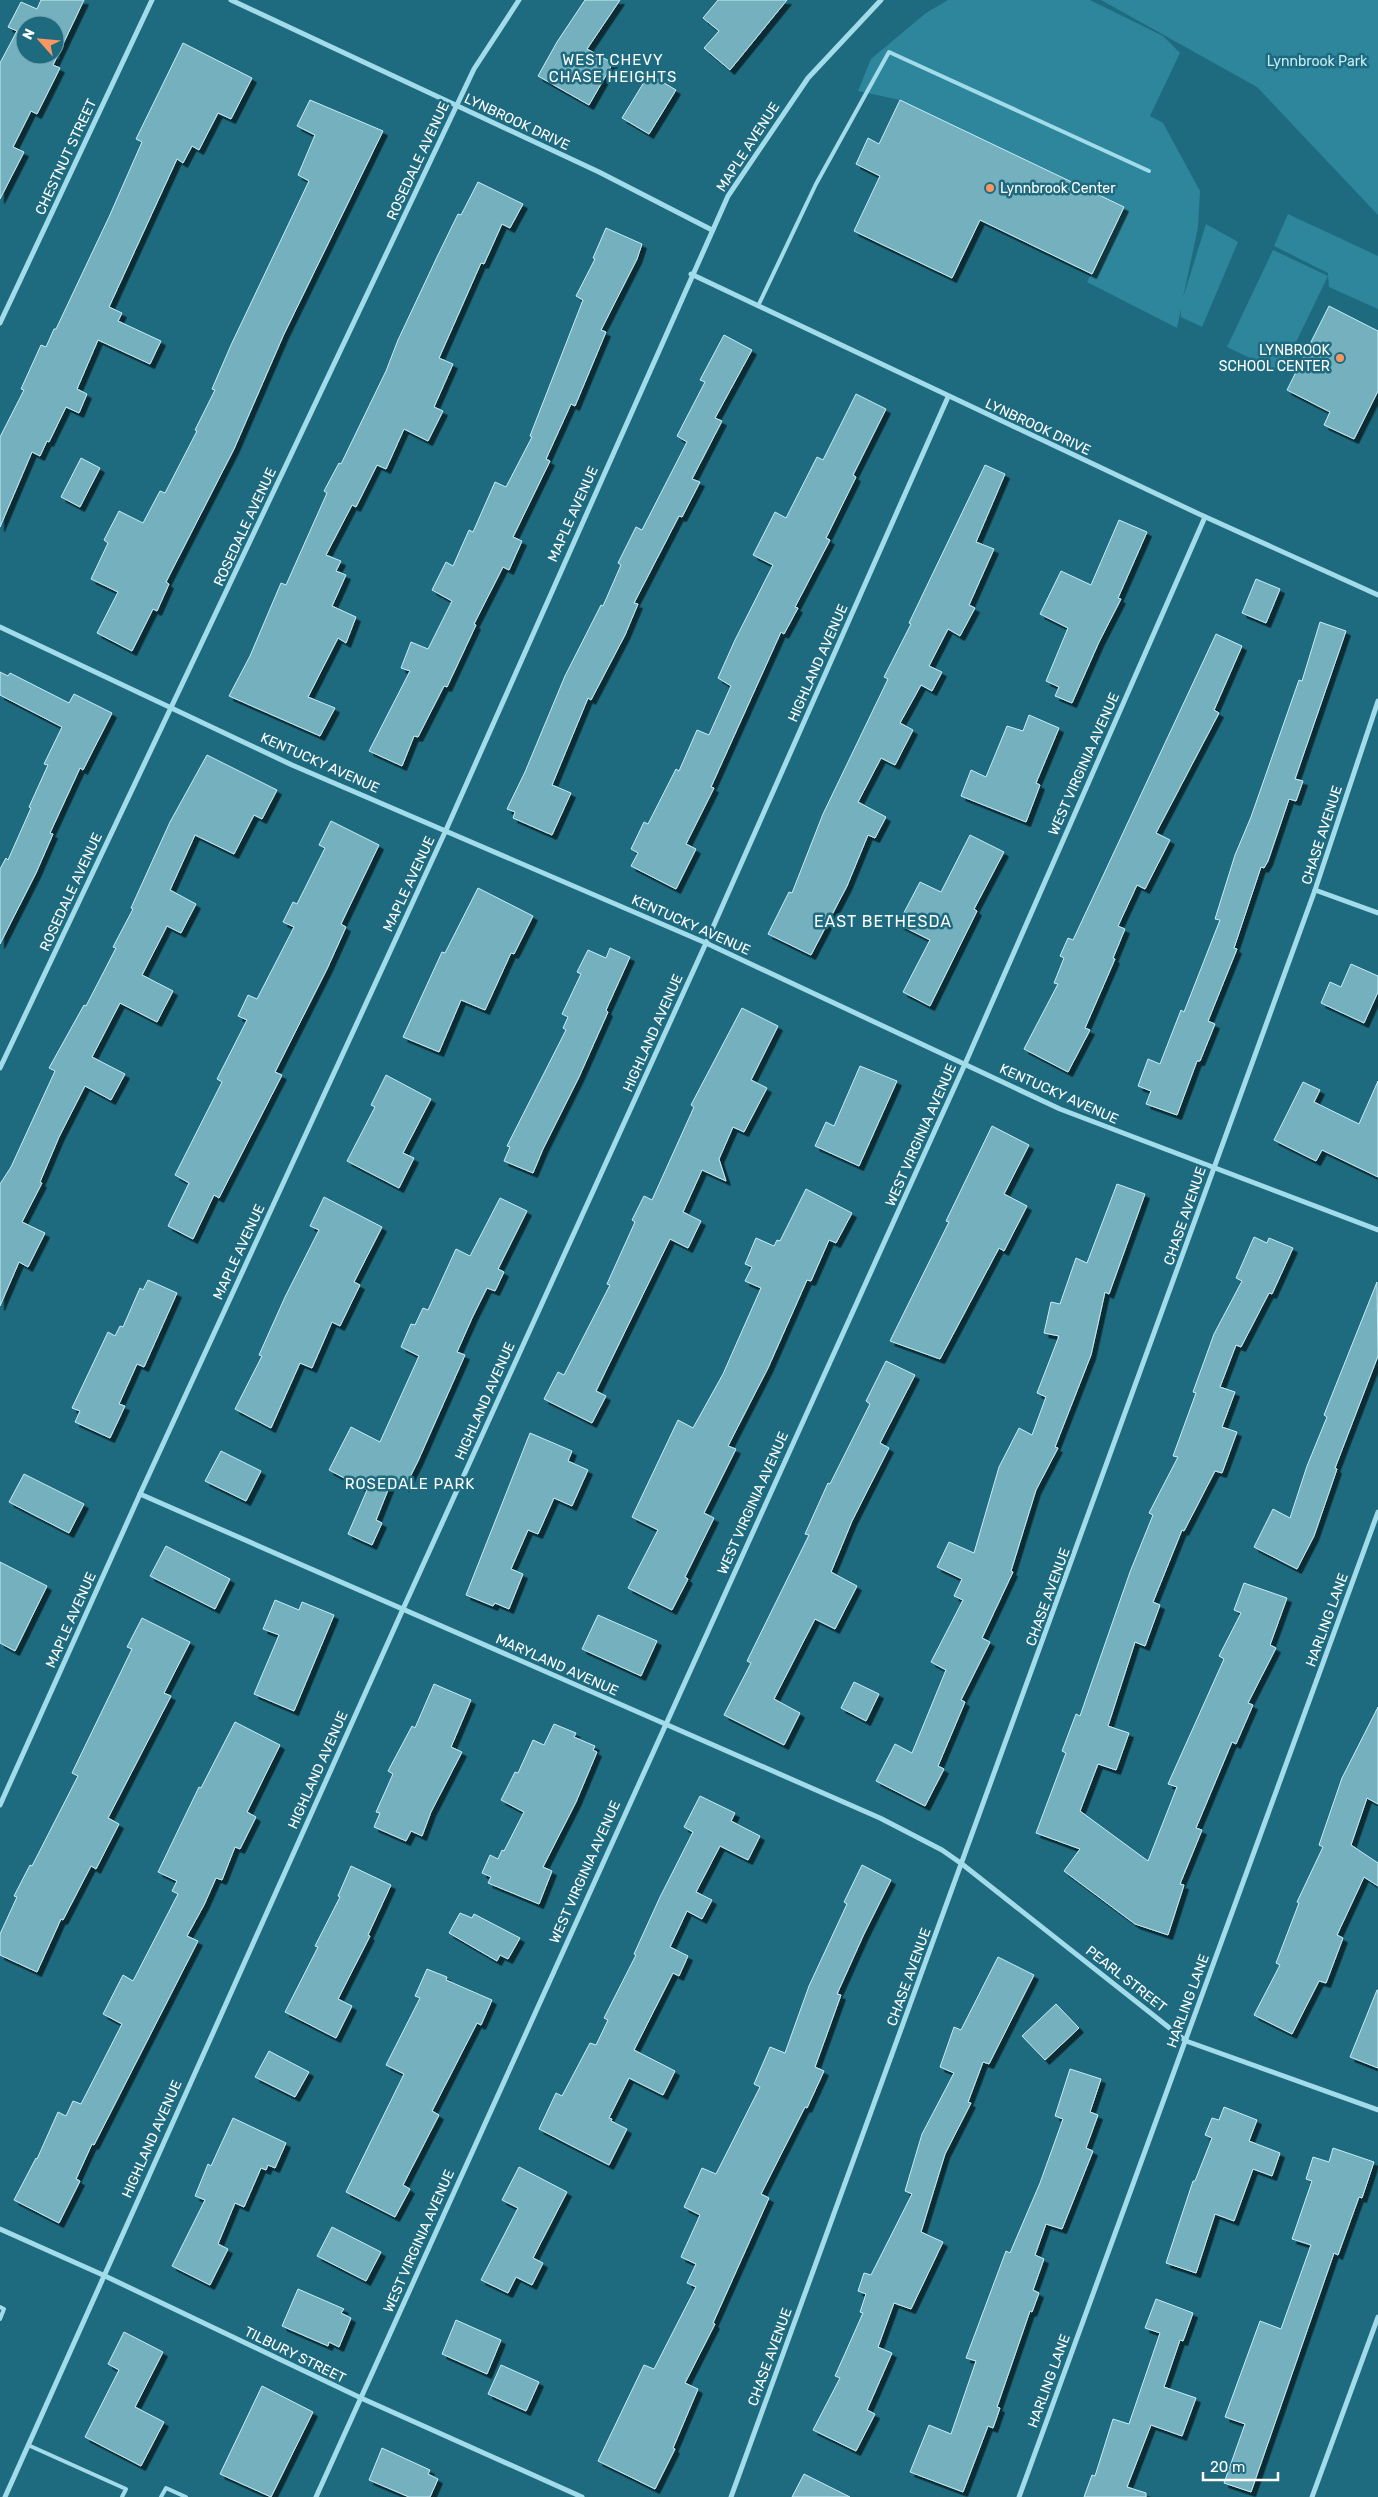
<svg xmlns="http://www.w3.org/2000/svg" width="1378" height="2497" viewBox="0 0 1378 2497" font-family="Rubik,sans-serif">
  <style>
    .green { fill: #2d869c }
    .building { fill: #74b0bf; stroke: #c6edf6; fill-rule: evenodd; filter: url(#shadow) }
    .lines { fill: none; stroke-linecap: round; stroke-linejoin: round }
    .lane { stroke: #a2dbe9; stroke-width: 4 }
    .street { stroke: #a2dbe9; stroke-width: 5 }
    .poi-dot { fill: #f89761; stroke: #1e6b80; stroke-width: 2 }
    .labels { text-anchor: middle; dominant-baseline: central; stroke-width: 5; stroke-linejoin: round; paint-order: stroke }
    .park-label { font-size: 14px; fill: #c6edf6; stroke: #1e6b80 }
    .street-label { font-size: 14px; fill: #fff; stroke: #1e6b80 }
    .poi-label { font-size: 14px; fill: #fff; stroke: #1e6b80; text-anchor: start }
    .neighbourhood-label { font-size: 15px; letter-spacing: 1px; fill: #fff; stroke: #1e6b80 }
    .quarter-label { font-size: 16px; letter-spacing: 1px; fill: #fff; stroke: #1e6b80 }
  </style>
  <defs>
    <filter id="shadow"><feDropShadow dx="4.5" dy="4.5" stdDeviation="0" flood-color="#0009"/></filter>
  </defs>
  <rect width="100%" height="100%" fill="#1e6b80"/>
  <g class="green">
    <path d="M948,0H1090L1163,36L1180,53L1150,116L1163,123L1200,191L1198,227L1183,298L1206,224L1238,242L1202,327L1181,317V309L1177,328L1087,282L1123,207L900,100L858,91L871,59L926,13Z"/>
    <path d="M1101,0H1378V215L1257,87Z"/>
    <path d="M1288,214L1378,256V309L1329,287L1328,276L1281,373L1227,347L1273,250L1328,276V273L1274,246Z"/>
  </g>
  <g class="building">
    <path d="M41,0H84L53,65L60,68L37,114L31,111L13,147L24,152L0,199V63L17,31L8,27L21,2L37,9ZM25,25H55V55H25Z"/>
    <path d="M585,0H620L587,49L613,63L589,105L538,76L557,42Z"/>
    <path d="M718,0H787L730,70L704,48L719,31L703,18Z"/>
    <path d="M183,43L252,78L231,119L218,113L199,150L192,146L183,163L177,159L109,307L122,313L118,321L161,341L150,364L98,340L77,389L87,394L79,413L66,407L49,442L47,441L40,456L32,452L0,527V437L24,390L21,389L41,345L46,347L54,329H56L109,217L142,142L136,139Z"/>
    <path d="M649,74L676,90L649,134L622,118Z"/>
    <path d="M310,100L383,131L284,334L234,449L166,582L169,584L157,611L153,609L132,651L97,633L118,592L91,579L108,543L104,540L119,511L143,523L160,491L165,493L197,431L195,430L215,390L212,389L231,345L309,181L298,175L315,135L297,126Z"/>
    <path d="M900,100L1124,207L1092,274L980,220L952,278L854,231L880,176L856,164L868,138L879,144Z"/>
    <path d="M478,182L523,204L510,228L502,224L484,264L481,263L439,358L453,364L434,407L443,411L428,441L404,429L386,469L377,465L356,507L352,505L326,555L341,561L336,571L346,575L332,606L356,617L346,643L338,638L308,697L335,708L320,736L229,696L250,656L281,583L286,585L327,493L324,491L339,463L341,464L386,371L398,340L437,257L458,214L461,215Z"/>
    <path d="M606,228L642,244L637,259L601,330L606,332L575,406L571,404L546,459L550,461L513,537L522,541L509,570L503,567L474,624L476,625L447,687L444,686L418,737L414,736L402,766L369,751L410,671L401,668L411,642L428,649L452,601L432,590L446,562L453,566L469,530L473,532L495,482L506,487L532,437L530,436L583,300L576,296L595,259L593,258Z"/>
    <path d="M1329,306L1378,331V391L1354,439L1324,425L1330,412L1287,390Z"/>
    <path d="M724,335L752,350L715,418L722,421L692,479L700,482L682,517L679,516L634,603L638,604L625,635L591,700L588,698L552,785L571,793L552,835L513,818L515,812L507,809L525,772L565,676L601,605L603,606L621,565L618,563L636,527L642,530L687,442L677,436L705,382L700,380Z"/>
    <path d="M856,394L886,409L853,475L856,477L826,538L830,540L795,607L798,608L784,634L781,632L711,787L714,788L686,844L696,849L676,889L631,866L638,853L631,849L644,822L648,824L676,769L679,771L697,730L709,735L731,686L718,678L735,640L773,565L753,555L775,512L786,518L817,457L823,460Z"/>
    <path d="M81,458L100,468L80,507L61,497Z"/>
    <path d="M985,465L1005,474L976,542L994,549L969,605L975,608L960,636L948,629L929,666L942,672L932,691L921,685L900,723L913,730L895,765L881,758L858,802L886,817L875,838L868,835L847,886L811,955L768,934L789,892L792,893L823,814L888,679L884,677L911,624L909,623Z"/>
    <path d="M1119,520L1147,532L1118,598L1121,599L1099,642L1072,703L1055,696L1059,687L1046,681L1068,628L1040,614L1061,571L1091,585Z"/>
    <path d="M1256,579L1280,589L1266,623L1242,613Z"/>
    <path d="M1320,622L1346,631L1295,779L1303,781L1296,801L1289,799L1268,861L1264,868L1261,867L1234,948L1237,949L1208,1021L1215,1024L1200,1061H1197L1177,1115L1146,1104L1151,1091L1138,1086L1148,1059L1160,1064L1181,1010L1184,1012L1220,920L1215,919L1235,855L1251,817L1299,680L1302,681Z"/>
    <path d="M1216,634L1242,646L1214,710L1219,713L1156,833L1170,840L1145,889L1137,885L1118,926L1125,929L1113,958L1115,959L1085,1028L1090,1030L1068,1072L1024,1049L1058,984L1054,983L1064,958L1060,956L1068,938L1073,940Z"/>
    <path d="M0,672L8,676L10,673L69,703L74,694L112,713L83,770L80,768L50,833L53,834L36,873L0,944V869L6,858L8,860L31,808L29,807L48,765L44,764L62,727L0,695Z"/>
    <path d="M1029,715L1059,728L1036,783L1040,785L1026,822L961,796L971,770L986,777L1007,726L1023,731Z"/>
    <path d="M207,755L277,790L262,819L254,815L234,854L195,835L170,890L196,904L181,933L167,926L142,975L173,991L157,1022L120,1003L92,1057L125,1074L111,1100L85,1086L59,1137L40,1182L42,1183L22,1222L45,1233L28,1267L19,1262L0,1306V1184L11,1167L55,1071L49,1068L84,1005L86,1006L116,948L113,947L133,909L131,908L170,822Z"/>
    <path d="M331,821L379,845L341,924L346,927L327,969L275,1072L282,1075L219,1198L214,1195L193,1239L168,1226L189,1183L175,1175L222,1082L217,1079L247,1020L238,1016L248,995L257,999L294,927L283,922L293,902L297,904L325,848L319,845Z"/>
    <path d="M970,835L1004,852L974,909L977,911L930,1006L903,992L930,940L898,924L920,882L941,892Z"/>
    <path d="M478,888L533,916L514,954L511,953L485,1010L461,1000L439,1052L403,1037L442,952L445,953Z"/>
    <path d="M610,948L630,957L606,1010L608,1012L579,1077L543,1149L533,1173L504,1161L510,1147L507,1146L566,1030L563,1028L568,1017L562,1014L581,974L577,972L588,950L606,958Z"/>
    <path d="M1351,964L1378,976V992L1364,1023L1321,1003L1330,982L1341,987Z"/>
    <path d="M742,1008L778,1026L751,1080L767,1088L744,1132L733,1127L719,1159L726,1181L702,1170L683,1212L701,1221L688,1248L670,1239L596,1391L606,1396L592,1423L544,1399L558,1372L564,1375L610,1285L607,1284L635,1222L632,1220L644,1196L652,1200L694,1107L691,1105Z"/>
    <path d="M860,1066L897,1081L859,1166L815,1146L826,1122L834,1126Z"/>
    <path d="M386,1075L431,1099L403,1153L414,1158L399,1188L347,1161L375,1107L371,1105Z"/>
    <path d="M1378,1081V1177L1322,1150L1316,1161L1274,1140L1303,1082L1320,1090L1314,1102L1359,1124Z"/>
    <path d="M992,1126L1029,1145L1004,1194L1027,1206L1004,1251L999,1248L940,1359L890,1341L949,1222L946,1221Z"/>
    <path d="M1117,1184L1145,1194L1109,1294L1105,1292L1091,1355L1055,1447L1058,1448L1036,1490L1011,1571L1013,1572L982,1638L990,1642L961,1700L965,1702L938,1766L944,1769L925,1806L876,1781L895,1744L912,1753L946,1670L931,1662L963,1600L954,1596L962,1579L937,1567L949,1542L974,1553L999,1467L1019,1428L1032,1435L1046,1397L1037,1393L1059,1336L1044,1333L1051,1302L1060,1304L1076,1258L1087,1263Z"/>
    <path d="M806,1189L852,1213L836,1243L829,1240L811,1281L807,1280L768,1368L728,1446L736,1449L704,1513L714,1518L685,1577L688,1579L672,1610L628,1588L658,1530L632,1517L678,1420L693,1428L723,1374L761,1288L745,1281L752,1267L745,1264L756,1238L774,1246L777,1240L780,1241Z"/>
    <path d="M324,1197L382,1227L354,1282L360,1285L340,1326L332,1322L312,1368L300,1363L271,1428L235,1409L262,1356L259,1355L285,1297L319,1230L310,1226Z"/>
    <path d="M500,1198L527,1211L498,1269L504,1272L495,1291L487,1288L473,1316L457,1352L465,1355L418,1461L405,1487L392,1480L376,1520L382,1523L372,1545L348,1534L367,1490L329,1470L351,1427L380,1442L419,1356L401,1347L411,1324L415,1325L423,1308L428,1310L456,1249L470,1256Z"/>
    <path d="M1254,1237L1267,1243L1269,1238L1293,1248L1272,1294L1269,1293L1241,1347L1236,1345L1220,1387L1235,1392L1222,1427L1237,1432L1222,1473L1215,1471L1184,1531L1182,1530L1153,1602L1160,1605L1145,1646L1135,1642L1108,1726L1129,1733L1116,1770L1098,1764L1080,1811L1148,1861L1177,1787L1168,1784L1224,1659L1219,1656L1241,1613L1234,1610L1244,1583L1287,1598L1270,1645L1276,1648L1248,1703L1253,1705L1236,1744L1232,1742L1196,1828L1202,1830L1180,1884L1184,1885L1168,1935L1135,1924L1064,1871L1080,1849L1036,1833L1066,1753L1062,1751L1076,1714L1080,1716L1130,1572L1153,1515L1149,1513L1178,1457L1173,1456L1196,1393L1193,1392L1214,1334L1242,1281L1236,1278Z"/>
    <path d="M148,1280L177,1293L144,1367L137,1364L119,1404L125,1406L110,1438L75,1422L80,1411L72,1408L108,1332L115,1336L120,1326L123,1327L140,1288L143,1290Z"/>
    <path d="M1377,1282L1378,1356L1335,1468L1337,1469L1314,1536L1297,1569L1254,1547L1273,1509L1290,1518L1307,1466L1327,1417L1324,1415Z"/>
    <path d="M886,1361L915,1375L880,1443L889,1448L852,1521L831,1572L857,1586L835,1629L815,1619L774,1699L800,1713L784,1745L724,1715L751,1663L747,1661L809,1535L805,1534L828,1483L830,1484L870,1404L866,1401Z"/>
    <path d="M530,1433L572,1451L568,1461L588,1470L572,1506L554,1498L538,1534L528,1530L511,1569L523,1574L509,1609L495,1603L493,1606L466,1595Z"/>
    <path d="M221,1451L261,1471L246,1501L205,1481Z"/>
    <path d="M24,1474L84,1504L69,1533L9,1502Z"/>
    <path d="M166,1546L230,1579L215,1609L150,1576Z"/>
    <path d="M0,1562L47,1586L15,1651L0,1643Z"/>
    <path d="M275,1600L299,1610L302,1602L334,1615L294,1711L254,1694L279,1635L263,1629Z"/>
    <path d="M598,1615L657,1641L641,1676L582,1649Z"/>
    <path d="M142,1618L190,1642L164,1693L171,1696L108,1818L119,1824L96,1869L91,1866L63,1920L61,1919L37,1972L0,1955V1934L17,1897L14,1896L30,1865L32,1866L78,1776L72,1773L132,1649L127,1647Z"/>
    <path d="M854,1682L879,1694L866,1721L841,1708Z"/>
    <path d="M434,1684L471,1700L451,1747L462,1752L431,1812L422,1836L411,1831L406,1841L374,1827L380,1813L376,1812L393,1774L388,1771L412,1726L415,1728Z"/>
    <path d="M1378,1707V1804L1367,1798L1351,1845L1378,1863V1886L1364,1877L1337,1935L1343,1938L1326,1983L1319,1981L1292,2034L1254,2015L1280,1965L1276,1963L1299,1903L1297,1902L1323,1847L1319,1845L1342,1778Z"/>
    <path d="M235,1722L280,1745L247,1812L256,1817L240,1849L235,1847L222,1880L216,1878L204,1905L187,1936L198,1941L94,2145L92,2144L76,2179L80,2181L59,2223L14,2200L36,2158L37,2159L58,2112L66,2116L73,2101L81,2104L122,2024L103,2014L123,1975L133,1981L178,1894L172,1891L177,1881L158,1872L199,1787L201,1788Z"/>
    <path d="M554,1724L576,1733L574,1737L595,1746L593,1750L597,1752L576,1802L543,1867L552,1871L539,1904L488,1883L491,1877L482,1873L490,1855L498,1859L502,1850L504,1851L524,1812L501,1800L515,1772L518,1773L533,1740L544,1745Z"/>
    <path d="M700,1796L735,1813L731,1821L760,1836L748,1860L720,1846L696,1892L712,1900L702,1919L687,1911L670,1947L688,1956L679,1976L673,1973L634,2050L675,2071L663,2095L629,2078L609,2118L612,2119L611,2121L627,2129L609,2165L539,2129L556,2093L562,2096L590,2043L596,2045L608,2020L604,2018L636,1955L634,1954L660,1897L693,1832L684,1827Z"/>
    <path d="M862,1865L891,1880L864,1934L837,1994L841,1995L815,2067L824,2071L807,2108L805,2107L761,2194L769,2198L713,2323L715,2324L685,2383L698,2389L673,2448L675,2449L655,2489L598,2461L644,2365L654,2369L696,2287L687,2283L696,2264L681,2257L700,2215L684,2207L702,2168L716,2174L760,2087L754,2084L770,2047L785,2053L809,1986L847,1904L844,1902Z"/>
    <path d="M351,1866L391,1885L368,1935L370,1936L338,1999L352,2006L336,2038L285,2012L318,1947L315,1946L340,1897L338,1896Z"/>
    <path d="M460,1913L472,1918L474,1914L520,1938L508,1959L500,1955L497,1961L449,1933Z"/>
    <path d="M998,1957L1034,1975L989,2064L983,2062L968,2102L971,2103L945,2154L921,2232L943,2242L911,2309L894,2303L878,2347L892,2353L867,2410L875,2414L856,2451L813,2430L840,2378L835,2376L863,2313L860,2312L866,2294L858,2291L864,2273L871,2275L912,2194L905,2191L922,2134L954,2073L940,2067L954,2027L961,2030Z"/>
    <path d="M427,1969L447,1977L446,1980L492,2000L481,2025L477,2023L432,2111L439,2115L403,2185L410,2189L395,2217L346,2192L404,2074L386,2065L420,1998L415,1996Z"/>
    <path d="M1377,1990H1378V2068L1350,2057Z"/>
    <path d="M1056,2004L1079,2028L1045,2060L1022,2036Z"/>
    <path d="M269,2051L309,2072L295,2097L255,2077Z"/>
    <path d="M1070,2069L1101,2079L1090,2112L1098,2115L1086,2148L1093,2151L1062,2229L1046,2224L1035,2255L1044,2259L1033,2290L1039,2293L1032,2312L1030,2311L997,2407L1000,2408L993,2428L988,2426L963,2492L910,2472L929,2425L951,2434L976,2361L966,2358L1006,2251L1010,2253L1040,2183L1063,2119L1055,2116Z"/>
    <path d="M1224,2107L1257,2120L1249,2141L1280,2153L1272,2176L1253,2169L1234,2221L1215,2214L1196,2273L1166,2263L1193,2181H1195L1212,2138L1205,2135L1212,2118L1219,2120Z"/>
    <path d="M233,2118L286,2143L275,2168L268,2165L266,2170L261,2168L244,2207L235,2203L218,2244L228,2249L210,2285L172,2266L205,2200L195,2196L208,2164L211,2166Z"/>
    <path d="M1333,2148L1374,2162L1362,2198L1359,2197L1338,2255L1334,2253L1251,2492L1224,2483L1245,2424L1225,2417L1260,2321L1281,2329L1311,2245L1292,2239L1312,2181L1306,2179L1313,2157L1329,2162Z"/>
    <path d="M519,2167L567,2192L533,2258L543,2263L532,2285L516,2277L508,2293L481,2280L518,2208L502,2200Z"/>
    <path d="M332,2227L381,2252L366,2281L317,2256Z"/>
    <path d="M298,2289L344,2309L341,2313L351,2318L339,2347L329,2342L328,2346L282,2326Z"/>
    <path d="M1156,2299L1193,2313L1183,2341L1180,2340L1164,2387L1196,2398L1182,2436L1151,2425L1127,2487L1146,2493V2497H1084L1092,2475L1095,2476L1113,2419L1129,2424L1160,2333L1145,2328Z"/>
    <path d="M456,2320L501,2340L487,2374L442,2354Z"/>
    <path d="M124,2332L163,2352L135,2407L164,2422L141,2466L85,2437L119,2370L108,2364Z"/>
    <path d="M501,2365L539,2382L526,2411L488,2394Z"/>
    <path d="M262,2386L313,2412L271,2497L220,2474Z"/>
    <path d="M382,2448L430,2470L428,2474L438,2479L430,2497H409L369,2480Z"/>
    <path d="M804,2474L850,2497H792Z"/>
  </g>
  <g class="lines">
    <g class="lane">
      <path d="M758,306L816,184L889,52L1149,171"/>
      <path d="M0,2307L4,2309L0,2319"/>
      <path d="M28,2445L126,2489L122,2497"/>
      <path d="M161,2497L166,2488L186,2497"/>
    </g>
    <g class="street">
      <path d="M231,0L599,172L712,230"/>
      <path d="M691,274L1199,514L1378,595"/>
      <path d="M0,323L152,0"/>
      <path d="M0,627L292,765L706,943L1060,1109L1378,1230"/>
      <path d="M1315,890L1378,913"/>
      <path d="M0,1068L474,69L519,0"/>
      <path d="M140,1494L880,1818L942,1850L962,1864L1186,2041L1378,2110"/>
      <path d="M0,1805L140,1494L446,830L728,196L808,78L881,0"/>
      <path d="M0,2229L103,2275L361,2398L582,2497"/>
      <path d="M5,2497L403,1609L706,943L948,397"/>
      <path d="M316,2497L965,1064L1205,517"/>
      <path d="M731,2497L1315,890L1378,701"/>
      <path d="M1019,2497L1378,1512"/>
      <path d="M1312,2497L1378,2317"/>
    </g>
  </g>
  <g class="poi-dot">
    <circle cx="990" cy="188" r="5"/>
    <circle cx="1340" cy="358" r="5"/>
  </g>
  <g class="labels">
    <g class="park-label">
      <text x="1317" y="61">Lynnbrook Park</text>
    </g>
    <g class="street-label">
      <text transform="translate(517 122) rotate(25)">LYNBROOK DRIVE</text>
      <text transform="translate(748 147) rotate(-57)">MAPLE AVENUE</text>
      <text transform="translate(66 157) rotate(-65)">CHESTNUT STREET</text>
      <text transform="translate(418 161) rotate(-65)">ROSEDALE AVENUE</text>
      <text transform="translate(1038 427) rotate(25)">LYNBROOK DRIVE</text>
      <text transform="translate(573 514) rotate(-66)">MAPLE AVENUE</text>
      <text transform="translate(245 527) rotate(-65)">ROSEDALE AVENUE</text>
      <text transform="translate(818 663) rotate(-66)">HIGHLAND AVENUE</text>
      <text transform="translate(320 763) rotate(24)">KENTUCKY AVENUE</text>
      <text transform="translate(1084 764) rotate(-66)">WEST VIRGINIA AVENUE</text>
      <text transform="translate(1322 835) rotate(-72)">CHASE AVENUE</text>
      <text transform="translate(409 884) rotate(-65)">MAPLE AVENUE</text>
      <text transform="translate(71 892) rotate(-65)">ROSEDALE AVENUE</text>
      <text transform="translate(691 925) rotate(24)">KENTUCKY AVENUE</text>
      <text transform="translate(653 1033) rotate(-66)">HIGHLAND AVENUE</text>
      <text transform="translate(1059 1094) rotate(24)">KENTUCKY AVENUE</text>
      <text transform="translate(921 1135) rotate(-66)">WEST VIRGINIA AVENUE</text>
      <text transform="translate(1185 1216) rotate(-71)">CHASE AVENUE</text>
      <text transform="translate(239 1252) rotate(-65)">MAPLE AVENUE</text>
      <text transform="translate(485 1401) rotate(-66)">HIGHLAND AVENUE</text>
      <text transform="translate(753 1503) rotate(-66)">WEST VIRGINIA AVENUE</text>
      <text transform="translate(1048 1597) rotate(-70)">CHASE AVENUE</text>
      <text transform="translate(71 1620) rotate(-66)">MAPLE AVENUE</text>
      <text transform="translate(1327 1620) rotate(-70)">HARLING LANE</text>
      <text transform="translate(557 1665) rotate(24)">MARYLAND AVENUE</text>
      <text transform="translate(318 1770) rotate(-66)">HIGHLAND AVENUE</text>
      <text transform="translate(585 1872) rotate(-66)">WEST VIRGINIA AVENUE</text>
      <text transform="translate(909 1977) rotate(-70)">CHASE AVENUE</text>
      <text transform="translate(1126 1979) rotate(38)">PEARL STREET</text>
      <text transform="translate(1188 2001) rotate(-70)">HARLING LANE</text>
      <text transform="translate(152 2139) rotate(-66)">HIGHLAND AVENUE</text>
      <text transform="translate(419 2241) rotate(-66)">WEST VIRGINIA AVENUE</text>
      <text transform="translate(295 2355) rotate(26)">TILBURY STREET</text>
      <text transform="translate(770 2357) rotate(-70)">CHASE AVENUE</text>
      <text transform="translate(1049 2381) rotate(-70)">HARLING LANE</text>
    </g>
    <g class="poi-label">
      <text x="1000" y="188">Lynnbrook Center</text>
      <text x="1330" y="350" text-anchor="end">LYNBROOK<tspan x="1330" dy="16">SCHOOL CENTER</tspan></text>
    </g>
    <g class="neighbourhood-label">
      <text x="613" y="60">WEST CHEVY<tspan x="613" dy="17">CHASE HEIGHTS</tspan></text>
      <text x="410" y="1484">ROSEDALE PARK</text>
    </g>
    <g class="quarter-label">
      <text x="883" y="921">EAST BETHESDA</text>
    </g>
  </g>
  <g transform="translate(40 40) rotate(297)"><circle r="24" fill="#1e6b80" stroke="#78a6b3"/>
  <path d="M0-4L9 19L0 12L-9 19Z" fill="#f89761"/>
  <text y="-8" font-size="14" font-weight="bold" text-anchor="middle" fill="#ffffff">N</text>
  </g>
  <path d="M1203 2472v8h75v-8" fill="none" stroke="#ffffff" stroke-width="2.5"/>
  <text x="1210" y="2472" font-size="15" fill="#ffffff" stroke="#1e6b80" stroke-width="4" paint-order="stroke">20 m</text>
</svg>
